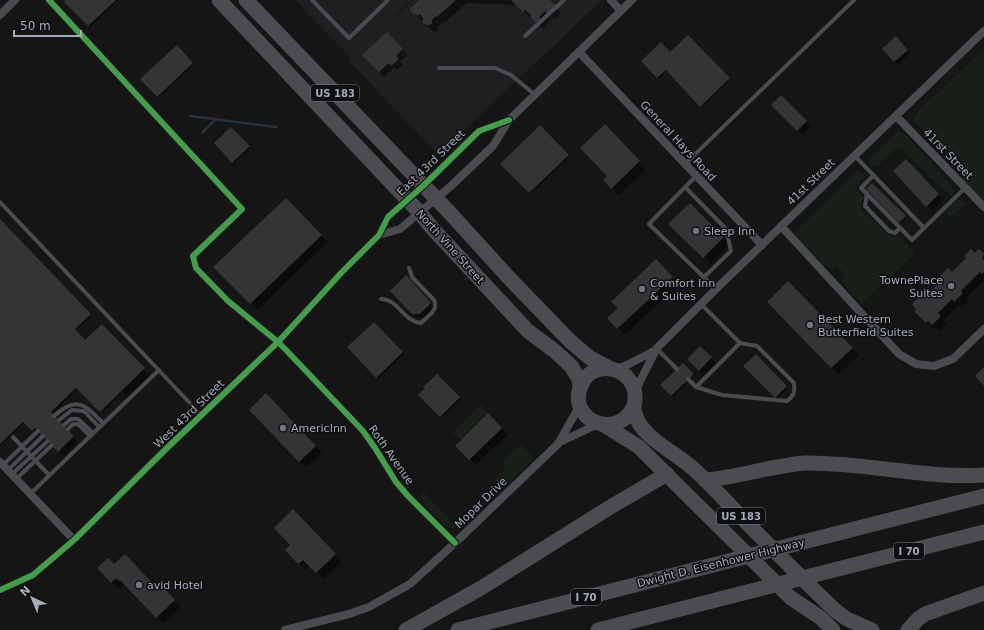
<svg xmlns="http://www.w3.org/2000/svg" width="984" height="630" viewBox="0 0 984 630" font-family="'DejaVu Sans',sans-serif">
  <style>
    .built { fill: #1f1f22 }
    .green { fill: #19201a }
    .shadow { fill: #0007 }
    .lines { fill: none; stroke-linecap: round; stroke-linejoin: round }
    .stream { stroke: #283138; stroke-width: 2.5 }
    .building { fill: #343437 }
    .lane { stroke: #494b4f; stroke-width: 4 }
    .street { stroke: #494b4f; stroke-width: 8 }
    .highway { stroke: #4c4c50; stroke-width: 15 }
    .cycleway-casing { stroke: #0f0f11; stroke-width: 8 }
    .cycleway { stroke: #469c4c; stroke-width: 6 }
    .poi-dot { fill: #73767f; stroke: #0f0f11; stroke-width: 1.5 }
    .labels { text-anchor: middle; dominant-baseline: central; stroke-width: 3; stroke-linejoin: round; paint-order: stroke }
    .shield { fill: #0f0f11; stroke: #787c86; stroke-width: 1 }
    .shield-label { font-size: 10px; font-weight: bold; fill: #a5abb8 }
    .street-label { font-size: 11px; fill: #a5abb8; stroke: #0f0f11 }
    .poi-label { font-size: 11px; fill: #a5abb8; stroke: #0f0f11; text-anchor: start }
  </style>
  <rect width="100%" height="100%" fill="#151516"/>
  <path class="built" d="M295,0H411L360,50L413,0H600L601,1L438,155L349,61L351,58Z"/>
  <g class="green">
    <path d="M984,49V204L973,192L946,153L914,120L917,113Z"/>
    <path d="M899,132L904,133L952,186L954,192L952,197L900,147L896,148L876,167L870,165L869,163V159L897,133Z"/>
    <path d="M857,171L860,172L865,176L864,178L855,187V189L863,197C862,201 860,206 862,210C865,215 888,234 893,237L898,235L915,253L862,304L842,282V278L845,274L836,265L833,268L827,267L795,234L796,231Z"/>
    <path d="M960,199L966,203L950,218L946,213V210L957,200Z"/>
    <path d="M481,405L488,412L460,439L456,435H453L452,434Z"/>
    <path d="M521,444L532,456L533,460L505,487H501L493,480L505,469L502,462Z"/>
    <path d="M427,489L428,490L424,494L453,523L459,519L463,523L466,522L467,523L466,526L458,530L457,528C451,529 444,527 441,521L424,504L422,498L420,499L422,493Z"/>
  </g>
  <g class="shadow">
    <path d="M68,0H118L90,27L66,2Z"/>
    <path d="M420,0H549L561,13L554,20L552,17L547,23L546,26L543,29L517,5L467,3L444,23L443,22L438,27V30L434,32L424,23V19L422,21L410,9Z"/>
    <path d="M387,33L408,55L400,62L403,64L397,70L394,67L384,77L364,55Z"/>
    <path d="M688,36L730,80L702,107L667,71L659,79L642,61L670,53Z"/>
    <path d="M896,38L910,53L898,65L883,49Z"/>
    <path d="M177,47L194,64L159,97L142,79Z"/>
    <path d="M781,96L811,127L803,135L772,105Z"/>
    <path d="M605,125L646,169L619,195L604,180L608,176Z"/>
    <path d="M540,127L569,157L530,194L502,164Z"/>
    <path d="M231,128L250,148L234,163L215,143Z"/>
    <path d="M906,160L943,200L932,211L894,171Z"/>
    <path d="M872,184L906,218L901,223L867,189Z"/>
    <path d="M286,199L328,242L257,310L214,267Z"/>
    <path d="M690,204L730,244L711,264L670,224Z"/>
    <path d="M0,220L92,315L75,331L85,342L102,326L150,376L128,398L119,389L118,390L121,394L102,413L78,389L52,414L78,442L64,456L37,428L34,432L25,422L0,446Z"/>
    <path d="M979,250L984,255V281L966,298L969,301L961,308L959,305L944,320L947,323L939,331L935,327L933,329L926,322L925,298Z"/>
    <path d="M656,261L679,284L625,335L608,318L619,308Z"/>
    <path d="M411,281L435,309L425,318H418L392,291Z"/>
    <path d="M788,283L859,355L839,374L768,302Z"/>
    <path d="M374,323L404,354L378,378L349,347Z"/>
    <path d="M700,347L716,363L704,375L689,359Z"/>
    <path d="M756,355L788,388L777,399L745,366Z"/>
    <path d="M683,365L694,376L673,397L662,385Z"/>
    <path d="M437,375L461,399L442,418L419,395Z"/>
    <path d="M273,401L322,453L306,468L251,410Z"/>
    <path d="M488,414L508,435L476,465L457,446Z"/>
    <path d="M293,511L342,561L323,579L310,566L306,570L286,550L292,545Z"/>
    <path d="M98,568L169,595L181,607L163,624L127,586L126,587L124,584L118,589Z"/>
  </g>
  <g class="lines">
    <g class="stream">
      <path d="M190,116L276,127"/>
      <path d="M203,132L215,120"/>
    </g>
  </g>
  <g class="building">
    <path d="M66,0H116L88,26L64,2Z"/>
    <path d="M419,0H456L437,17L436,16L432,20V23L429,25H427L423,23V18L420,14L418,16L416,14L414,15L409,9Z"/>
    <path d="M511,0H550L556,6L547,14L545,11L540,16V20L538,22H535L531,18V15L525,10L523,12Z"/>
    <path d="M387,32L403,49L396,56L399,59L391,66L389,63L379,72L362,55Z"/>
    <path d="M688,35L730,78L700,107L666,70L657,78L641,61L661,42L670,52Z"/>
    <path d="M896,36L908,50L894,62L882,49Z"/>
    <path d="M177,45L193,63L157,97L140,79Z"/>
    <path d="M781,95L807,121L797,131L771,105Z"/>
    <path d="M605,124L640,161L611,189L603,180L607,176L580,148Z"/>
    <path d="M540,125L569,155L529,193L500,164Z"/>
    <path d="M231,127L250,146L232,163L214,143Z"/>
    <path d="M906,159L939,194L926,207L893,171Z"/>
    <path d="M872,183L906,216L899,223L866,189Z"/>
    <path d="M286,198L322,235L250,304L213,267Z"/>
    <path d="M690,203L724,237L703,258L668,224Z"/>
    <path d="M0,219L91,314L75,329L85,340L102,324L145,368L100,412L76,388L51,412L74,436L58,452L35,428L32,431L23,422L0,444Z"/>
    <path d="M971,249L975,253L979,249L984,254L982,258L984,260V272L982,274L980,272L961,291L963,293L954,302L952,299L938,313L941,316L932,325L928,321L926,323L914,311L916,309L912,304L922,294L925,297L942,280L939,277L948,268L952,272L966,258L964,256Z"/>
    <path d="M656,259L673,277L617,329L607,318L618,308L611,302Z"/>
    <path d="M406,275L431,303L420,314H412L390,291Z"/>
    <path d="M788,281L853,348L831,368L767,302Z"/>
    <path d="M374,322L403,352L376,378L347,347Z"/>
    <path d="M700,346L712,357L699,371L687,359Z"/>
    <path d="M756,354L787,386L775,398L743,366Z"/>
    <path d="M683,363L694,374L671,396L660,385Z"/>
    <path d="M984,367V386L975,376Z"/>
    <path d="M437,374L460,397L440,417L418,395L425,388L423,387Z"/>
    <path d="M266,393L316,446L299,462L249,410Z"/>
    <path d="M488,413L502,428L469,460L455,446Z"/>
    <path d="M293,509L336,554L316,573L303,560L298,564L285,550L290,545L274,528Z"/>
    <path d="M125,554L159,590L163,587L175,600L156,618L120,580L119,581L116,578L111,583L97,568L108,558L114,564Z"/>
  </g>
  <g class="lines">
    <g class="lane">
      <path d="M312,0L349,38L388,0"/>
      <path d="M525,36L564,0"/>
      <path d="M439,68H495L511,75L534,94"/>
      <path d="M855,156L924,228L965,188"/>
      <path d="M685,164L854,0"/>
      <path d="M696,176L649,224L716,289"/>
      <path d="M873,176L861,188L912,240L924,228"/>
      <path d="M685,187L726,229L731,251L704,277"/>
      <path d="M867,193L865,206L889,231L895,233L900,228"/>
      <path d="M0,202L202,416"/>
      <path d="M381,299C398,299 404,322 421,323C428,316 439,310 434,300L412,277L409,268"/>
      <path d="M657,349L677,369"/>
      <path d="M688,379L696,387L722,395L787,401C794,396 795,392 794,383L757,346L740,343L701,304"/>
      <path d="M696,387L740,343"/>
      <path d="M54,416C77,395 85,405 103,423"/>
      <path d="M59,420L72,410L83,411L86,413L99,427"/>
      <path d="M64,425L71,419H78L93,433"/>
      <path d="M68,429L73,424H78L90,436"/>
      <path d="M13,437L49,475"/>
      <path d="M3,465L38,431"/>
      <path d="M8,470L43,436"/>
      <path d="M12,474L48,441"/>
      <path d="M16,479L52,445"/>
      <path d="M30,494L159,370"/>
    </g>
    <g class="street">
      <path d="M49,0L242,209L193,256L196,268L228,301L278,342L287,351L363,431L375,448L396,482L408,496L455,543"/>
      <path d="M611,0L621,11"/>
      <path d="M0,15L15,0"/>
      <path d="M579,52L762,245"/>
      <path d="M896,116L984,207"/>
      <path d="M781,226L899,354L916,364L934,366L953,359L984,329"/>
      <path d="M379,235L400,229L451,186L493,146L509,120L632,0"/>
      <path d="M616,369L627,365L654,351"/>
      <path d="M636,393L640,381L657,348L716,289L984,31"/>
      <path d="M558,443L598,424"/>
      <path d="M0,462L74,540"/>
      <path d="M0,590L33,575L74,540L168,447L278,342L342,272L379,235L388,217L423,186L479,131L509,120"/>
      <path d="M285,630L349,614L369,607L410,584L455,543L558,444L580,405"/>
    </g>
    <g class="highway">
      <path d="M219,0L420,213L432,228L514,316L528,331L556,352L571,366L579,379L580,387"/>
      <path d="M246,0L449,212L510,279L570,341L590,358L611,369"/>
      <path d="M634,406C616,444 564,417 582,384C585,377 591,372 597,370C607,367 618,369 626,376C632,382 636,391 635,400C635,402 634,404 634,406C634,416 640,426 647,433C660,447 682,457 697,472C713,487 728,503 743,519C774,550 804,581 836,611L847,619L872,630"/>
      <path d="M604,425L639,447L791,598L821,618L833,630"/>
      <path d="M705,480C732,478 757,470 783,466C790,465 798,463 805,463C865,462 924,479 984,475"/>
      <path d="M406,630L481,588L612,506L667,474"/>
      <path d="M458,630L984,496"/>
      <path d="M598,630L984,532"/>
      <path d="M908,630L918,619L925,614L984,593"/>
    </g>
    <defs>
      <g id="cycleway">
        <path d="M49,0L242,209L193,256L196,268L228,301L278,342L287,351L363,431L375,448L396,482L408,496L455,543"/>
        <path d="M0,590L33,575L74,540L168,447L278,342L342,272L379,235L388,217L423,186L479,131L509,120"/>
      </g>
    </defs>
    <use href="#cycleway" class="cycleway-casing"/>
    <use href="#cycleway" class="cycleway"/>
  </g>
  <g class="poi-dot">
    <circle cx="696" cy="231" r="4"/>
    <circle cx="951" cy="286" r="4"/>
    <circle cx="642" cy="289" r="4"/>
    <circle cx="810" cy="325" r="4"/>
    <circle cx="283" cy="428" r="4"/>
    <circle cx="139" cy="585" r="4"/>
  </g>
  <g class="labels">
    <g class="shield">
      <rect x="311" y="85" width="48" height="16" rx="3"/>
      <rect x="717" y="508" width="48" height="16" rx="3"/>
      <rect x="894" y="543" width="30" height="16" rx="3"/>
      <rect x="571" y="589" width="30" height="16" rx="3"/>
    </g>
    <g class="shield-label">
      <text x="335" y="93">US 183</text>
      <text x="741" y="516">US 183</text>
      <text x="909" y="551">I 70</text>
      <text x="586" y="597">I 70</text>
    </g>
    <g class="street-label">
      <text transform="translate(678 141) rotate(47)">General Hays Road</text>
      <text transform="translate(948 154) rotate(46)">41rst Street</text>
      <text transform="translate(431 163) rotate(-44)">East 43rd Street</text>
      <text transform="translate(811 182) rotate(-44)">41st Street</text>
      <text transform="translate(450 247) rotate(48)">North Vine Street</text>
      <text transform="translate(189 414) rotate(-44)">West 43rd Street</text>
      <text transform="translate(391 455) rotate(55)">Roth Avenue</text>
      <text transform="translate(481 503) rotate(-44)">Mopar Drive</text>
      <text transform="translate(721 563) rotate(-14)">Dwight D. Eisenhower Highway</text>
    </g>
    <g class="poi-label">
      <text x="704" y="231">Sleep Inn</text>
      <text x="943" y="280" text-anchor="end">TownePlace<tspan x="943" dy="13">Suites</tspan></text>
      <text x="650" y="283">Comfort Inn<tspan x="650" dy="13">&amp; Suites</tspan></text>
      <text x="818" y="319">Best Western<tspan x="818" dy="13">Butterfield Suites</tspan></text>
      <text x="291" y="428">AmericInn</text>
      <text x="147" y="585">avid Hotel</text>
    </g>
  </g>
  <g transform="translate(32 598) rotate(316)" stroke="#0f0f11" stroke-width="3" paint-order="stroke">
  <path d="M0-3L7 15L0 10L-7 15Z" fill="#a5abb8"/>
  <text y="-6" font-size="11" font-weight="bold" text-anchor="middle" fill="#a5abb8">N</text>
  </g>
  <path d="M14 30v6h67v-6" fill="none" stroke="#a5abb8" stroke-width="2"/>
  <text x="20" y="30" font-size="12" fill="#a5abb8" stroke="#0f0f11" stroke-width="3" paint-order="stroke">50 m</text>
</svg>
